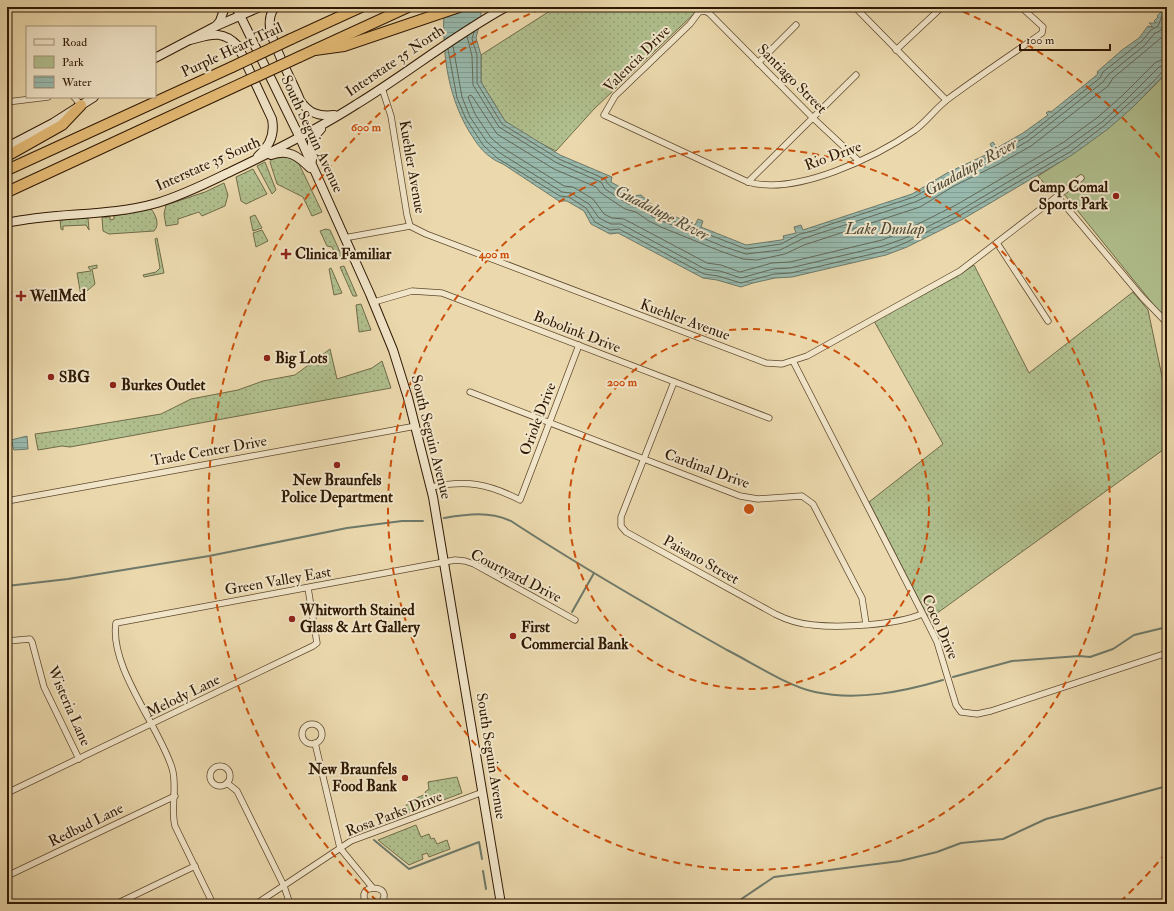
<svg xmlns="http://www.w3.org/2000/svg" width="1174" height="911" viewBox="0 0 1174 911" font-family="'IM FELL Double Pica',serif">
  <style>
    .green { fill: url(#green-dots); stroke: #706c4a }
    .pitch { fill: #b1c08f; stroke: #706c4a }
    .water { fill: url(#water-rules); stroke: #6e796a }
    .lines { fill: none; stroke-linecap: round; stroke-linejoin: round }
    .shore { stroke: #646959; stroke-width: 1 }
    .stream { stroke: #6e796a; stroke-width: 2 }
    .minor-casing { stroke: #5e482e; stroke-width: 7 }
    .secondary-casing { stroke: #2f1804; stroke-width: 10 }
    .motorway-casing { stroke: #2f1804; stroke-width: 12 }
    .minor { stroke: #f2e6ca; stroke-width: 5.5 }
    .secondary { stroke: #f2e6ca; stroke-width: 8 }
    .motorway { stroke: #e6bc76; stroke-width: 10 }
    .motorway-bridge-casing { stroke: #2f1804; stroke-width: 12; stroke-linecap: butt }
    .motorway-bridge { stroke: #e6bc76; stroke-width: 10 }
    .ring { fill: none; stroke: #cc4f0b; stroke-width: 2; stroke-dasharray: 7 5 }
    .poi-dot { fill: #8f2418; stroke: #f2e6ca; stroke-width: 1.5 }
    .labels { text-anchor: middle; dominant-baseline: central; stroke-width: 4; stroke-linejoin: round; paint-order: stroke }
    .street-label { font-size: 15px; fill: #2f1804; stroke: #f2e6ca }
    .poi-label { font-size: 15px; font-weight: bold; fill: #2f1804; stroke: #f2e6ca; text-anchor: start }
    .water-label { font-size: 16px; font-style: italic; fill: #4e4937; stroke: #f2e6ca }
    .centre { fill: #cc4f0b; stroke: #f2e6ca; stroke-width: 2 }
    .ring-label { font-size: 12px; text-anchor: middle; font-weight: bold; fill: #cc4f0b; stroke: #f2e6ca; stroke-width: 4; stroke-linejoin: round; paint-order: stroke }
  </style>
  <defs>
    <pattern id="green-dots" width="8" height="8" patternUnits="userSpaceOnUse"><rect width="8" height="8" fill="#b1c08f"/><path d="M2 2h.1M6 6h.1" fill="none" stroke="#99a47a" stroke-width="1.8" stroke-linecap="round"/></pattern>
    <pattern id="water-rules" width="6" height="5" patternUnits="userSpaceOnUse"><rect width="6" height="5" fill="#98baae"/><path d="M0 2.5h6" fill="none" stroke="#839f94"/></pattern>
  </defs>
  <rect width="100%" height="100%" fill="#ebd9ad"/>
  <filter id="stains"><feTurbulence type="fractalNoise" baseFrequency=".005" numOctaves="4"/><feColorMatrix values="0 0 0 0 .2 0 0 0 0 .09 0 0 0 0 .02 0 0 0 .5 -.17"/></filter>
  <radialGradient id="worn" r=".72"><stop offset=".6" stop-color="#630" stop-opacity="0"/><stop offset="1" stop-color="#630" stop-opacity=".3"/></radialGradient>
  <g class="green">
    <path d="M556,7H701L594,109L556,151L530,138L505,121L481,82V55Z"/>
    <path d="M283,155L293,159L299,164L322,212L312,216L303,197L277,184L270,162L272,159Z"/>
    <path d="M265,162L276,190L272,194L257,166Z"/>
    <path d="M253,169L267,194L246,204L241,201L236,177Z"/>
    <path d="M224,183L228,195L225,206L202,216L199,212L178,219V224L166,226L164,214L166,205L205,192Z"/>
    <path d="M151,209C156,215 160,225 154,231L109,234L103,231L102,217H110V220L114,219V216Z"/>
    <path d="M255,215L262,228L253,231L250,217Z"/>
    <path d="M88,218L89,230L86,225L63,226V230L61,229L60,220Z"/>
    <path d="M326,229L330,230L341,254V259L332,260L329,251H334L332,247L327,246L320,231Z"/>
    <path d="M262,230L268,241L256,247L253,233Z"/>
    <path d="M157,238L164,273L144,277L143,275L156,272L160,268L155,239Z"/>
    <path d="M97,265V268L92,269L95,284L81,296L77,273L91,271L88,267Z"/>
    <path d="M974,265L1029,373L1133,292L1148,310L1167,400V447L929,619L869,502L943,444L874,321L956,277Z"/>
    <path d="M344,266L357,296H353L340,267Z"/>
    <path d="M331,268L342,293L334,295L329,269Z"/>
    <path d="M361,304L371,330L359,332L356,305Z"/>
    <path d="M330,349L337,379L372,368L382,361L391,388L70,447L62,446L38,450L35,434L71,429L161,414L191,399L238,390L263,381L295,375Z"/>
    <path d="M457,777L462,793L406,814L405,807L409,802L414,801V799L426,794L425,792L429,789L428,782Z"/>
    <path d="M416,825L421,837L429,834L431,839L434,838L437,844L447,840L450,849L429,857L427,853L422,855L423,859L409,865L378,840Z"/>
  </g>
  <path class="pitch" d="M1167,72V318L1161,314L1060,189L1053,194L1038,176C1085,147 1131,113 1167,72Z"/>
  <g class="water">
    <path d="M442,7H481V18L476,38L481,55V82L505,121L560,155L612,177L611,182L629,192L632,196L641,195L657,209L695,225L698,219L703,221L701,227L746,245L781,240L784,239L783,236L796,233L794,227L801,225L803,230L912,194L947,173L994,151L990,144L993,142L997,148L1023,133L1048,115L1046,113L1049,111L1051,112L1098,74L1097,72L1122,50L1139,38L1148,26L1153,27L1149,23H1156L1154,21L1158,17L1157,16L1166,7L1167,72L1133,107L1108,129L1072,155L963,219L907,247L886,255L792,277L775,278L753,283L741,287L717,280L703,278L618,233L610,234L591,224L584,211L567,201H559L503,164C490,159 481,150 474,139C448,101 442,55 444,10Z"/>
    <path d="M27,436L28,449L14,450L11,440Z"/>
  </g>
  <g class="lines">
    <g class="shore">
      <path d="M474,32L472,39L477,55V83L502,124L559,159L605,179C609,189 622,191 630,200H640L655,212L666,218L746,249L781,244L800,234L816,230L825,226L914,197L949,177L995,154L1026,137L1100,78L1103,72L1142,41L1151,30L1158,26L1162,16L1167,11"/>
      <path d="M1167,33L1113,78L1108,86L1031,146L999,164L954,186L920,207L804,245L785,254L757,260L743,259L720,251L661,227L649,221L636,212L625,209L601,193L596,187L554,169L497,134L472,96L470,95L468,97L475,114L491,138L503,148L564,186L573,187L593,199L604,214L612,218L624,219L707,263L721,265L740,272L772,263L790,262L882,240L900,233L956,205L1064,142L1098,117L1122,96L1156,62L1167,58"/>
      <path d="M467,36L472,56L473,85L499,127L557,163L601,182L605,189L628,204L639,205L653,217L722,246L746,254L780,250L802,239L915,202L930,195L951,181L997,159L1028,141L1103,82L1108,75L1145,45L1154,34L1161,30L1167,18"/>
      <path d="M453,46L462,97L470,117L487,142L500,153L562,192L571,193L589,204L599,218L611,224H621L705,269L720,271L741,278L773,269L790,268L883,246L903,239L959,211L1067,147L1102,122L1126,100L1159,67L1167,64"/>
      <path d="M448,49L457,98L466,119L483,145L497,158L560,196L569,197L586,208L595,222L610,230L619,229L704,274L718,276L741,283L774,274L791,273L885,251L905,243L961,215L1070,152L1105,125L1152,83L1163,71L1167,70"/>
    </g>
    <g class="stream">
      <path d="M444,518C468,514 489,511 511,521C581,567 654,609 727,650C753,663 787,686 815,692C857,701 902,692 943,680"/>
      <path d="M7,586L68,579L209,556L347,528L402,521H423"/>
      <path d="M572,612L594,573"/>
      <path d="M953,677L1012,661L1079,656L1090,657L1113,649L1134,635L1167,627"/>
      <path d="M374,840L409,869L479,842L482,859"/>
      <path d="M483,871L486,889"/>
      <path d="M488,901L489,904"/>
      <path d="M734,904L774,877L900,861L937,852L961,843L1003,839L1046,819L1167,786"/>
    </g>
    <defs>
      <g id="minor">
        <path d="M855,7L946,100"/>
        <path d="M896,50L942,7"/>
        <path d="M758,63L796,25"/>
        <path d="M382,88L391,116L407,215L410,226L426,234L766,363L782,364L807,356L960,271L1081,178"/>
        <path d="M74,97L81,105"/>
        <path d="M7,102L48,97"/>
        <path d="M859,161L813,118L709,13L705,11L699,12L690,24L615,96L604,115L748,182C796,196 876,157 915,130C927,121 936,108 948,99C979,76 1011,55 1042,33L1043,27L1021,7"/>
        <path d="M748,182L856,75"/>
        <path d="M1057,196L1142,297L1167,323"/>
        <path d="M344,238L410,226"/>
        <path d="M997,243L1048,321"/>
        <path d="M374,302L412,291L442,293L769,418"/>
        <path d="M793,361L929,626L937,642L956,705L961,712L977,714L991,711L1167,653"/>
        <path d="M674,382L621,517V526L626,532L775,614C787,620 800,624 813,625C841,628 896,625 922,614"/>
        <path d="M470,392L740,496L758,499L802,496L813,504L862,598L866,624"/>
        <path d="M431,487C466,480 487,483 520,500L579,345"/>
        <path d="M7,501L416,426"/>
        <path d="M7,641L30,639L32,642L44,687L79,759"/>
        <circle cx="312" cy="734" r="10"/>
        <path d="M315,743L340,848L372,887"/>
        <circle cx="220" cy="776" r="10"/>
        <path d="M227,783L237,791L284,886L290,904"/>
        <path d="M7,793L313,646L317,643L308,588"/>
        <path d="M7,876L175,796"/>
        <path d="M116,904L195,866"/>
        <path d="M213,904L175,826C170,807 178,787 172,768C159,726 109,667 116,623L455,560L465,561L474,564L575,620"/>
        <path d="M256,904L351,841L483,792"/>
        <path d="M368,904C350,883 398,883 380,904"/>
      </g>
      <g id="secondary">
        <path d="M236,7L300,138L370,294L393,350L408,398L433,497L501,904"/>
        <path d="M275,7C270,13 269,20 270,28C272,45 293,82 300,100C308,113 319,117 334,115"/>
        <path d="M216,26L220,21L225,7"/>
        <path d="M190,40C210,35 222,29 238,46L272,119C275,134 270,146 258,156"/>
        <path d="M155,58L214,27L260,7"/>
        <path d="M7,147L53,123L94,97"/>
        <path d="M271,155C289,149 298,156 310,168"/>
        <path d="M312,160V139L321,129"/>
        <path d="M7,223C56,212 108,217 157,203C184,195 209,182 234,170C276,150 318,129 357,104C408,73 453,36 506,7"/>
      </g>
      <g id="motorway">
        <path d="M291,39L361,7"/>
        <path d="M315,50L344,46L459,7"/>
        <path d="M299,57L408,7"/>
        <path d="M7,156L62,125L81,105"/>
        <path d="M7,170L232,67"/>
        <path d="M7,192L156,123"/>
      </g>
    </defs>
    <use href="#minor" class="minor-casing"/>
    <use href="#secondary" class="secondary-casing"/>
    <use href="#motorway" class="motorway-casing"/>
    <use href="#minor" class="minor"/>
    <use href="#secondary" class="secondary"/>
    <use href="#motorway" class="motorway"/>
    <defs>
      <g id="motorway-bridge">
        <path d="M232,67L291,39"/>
        <path d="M156,123L299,57"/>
      </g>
    </defs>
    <use href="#motorway-bridge" class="motorway-bridge-casing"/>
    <use href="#motorway-bridge" class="motorway-bridge"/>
  </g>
  <g class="ring">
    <circle cx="749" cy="509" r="180"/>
    <circle cx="749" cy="509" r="361"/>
    <path d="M1166 853A541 541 0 0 1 1121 901M377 901A541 541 0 0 1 546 7M952 7A541 541 0 0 1 1166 165"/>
  </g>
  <g class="poi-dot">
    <circle cx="1116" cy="196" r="4"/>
    <path d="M284 248h4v4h4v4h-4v4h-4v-4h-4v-4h4z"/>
    <path d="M19 290h4v4h4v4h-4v4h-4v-4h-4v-4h4z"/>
    <circle cx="267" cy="358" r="4"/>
    <circle cx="51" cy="377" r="4"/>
    <circle cx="113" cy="385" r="4"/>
    <circle cx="337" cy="465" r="4"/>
    <circle cx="292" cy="619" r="4"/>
    <circle cx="513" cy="636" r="4"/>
    <circle cx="405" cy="778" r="4"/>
  </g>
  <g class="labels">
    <g class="street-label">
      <text transform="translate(232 50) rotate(-25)">Purple Heart Trail</text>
      <text transform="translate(637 59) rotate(-45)">Valencia Drive</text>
      <text transform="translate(395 61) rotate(-34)">Interstate 35 North</text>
      <text transform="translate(792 79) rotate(45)">Santiago Street</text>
      <text transform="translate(312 134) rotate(65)">South Seguin Avenue</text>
      <text transform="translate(833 156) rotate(-20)">Rio Drive</text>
      <text transform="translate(208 164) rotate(-24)">Interstate 35 South</text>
      <text transform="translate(412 167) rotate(80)">Kuehler Avenue</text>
      <text transform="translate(685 320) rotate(20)">Kuehler Avenue</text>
      <text transform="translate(577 332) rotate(21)">Bobolink Drive</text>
      <text transform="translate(538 419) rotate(-69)">Oriole Drive</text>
      <text transform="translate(431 437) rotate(76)">South Seguin Avenue</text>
      <text transform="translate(209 451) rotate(-10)">Trade Center Drive</text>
      <text transform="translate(707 469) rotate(20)">Cardinal Drive</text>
      <text transform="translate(701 560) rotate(29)">Paisano Street</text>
      <text transform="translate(516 576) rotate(27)">Courtyard Drive</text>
      <text transform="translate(278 581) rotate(-10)">Green Valley East</text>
      <text transform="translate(940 627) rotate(66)">Coco Drive</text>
      <text transform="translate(183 696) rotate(-26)">Melody Lane</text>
      <text transform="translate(69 706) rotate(66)">Wisteria Lane</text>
      <text transform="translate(491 756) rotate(81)">South Seguin Avenue</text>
      <text transform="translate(394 814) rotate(-21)">Rosa Parks Drive</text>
      <text transform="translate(86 825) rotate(-26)">Redbud Lane</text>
    </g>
    <g class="poi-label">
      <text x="1108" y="187" text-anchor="end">Camp Comal<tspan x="1108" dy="17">Sports Park</tspan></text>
      <text x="295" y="254">Clinica Familiar</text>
      <text x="30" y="296">WellMed</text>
      <text x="275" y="358">Big Lots</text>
      <text x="59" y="377">SBG</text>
      <text x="121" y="385">Burkes Outlet</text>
      <text x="337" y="480" text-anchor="middle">New Braunfels<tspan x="337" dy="17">Police Department</tspan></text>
      <text x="300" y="610">Whitworth Stained<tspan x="300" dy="17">Glass &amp; Art Gallery</tspan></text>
      <text x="521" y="627">First<tspan x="521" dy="17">Commercial Bank</tspan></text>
      <text x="397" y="769" text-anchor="end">New Braunfels<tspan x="397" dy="17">Food Bank</tspan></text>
    </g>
    <g class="water-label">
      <text transform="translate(971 167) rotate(-29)">Guadalupe River</text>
      <text transform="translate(662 213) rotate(27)">Guadalupe River</text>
      <text x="885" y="229">Lake Dunlap</text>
    </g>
  </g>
  <circle cx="749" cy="509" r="6" class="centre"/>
  <g class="ring-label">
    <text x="366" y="131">600 m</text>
    <text x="494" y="258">400 m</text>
    <text x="622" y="386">200 m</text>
  </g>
  <rect width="1174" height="911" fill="none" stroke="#ebd9ad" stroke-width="24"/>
  <rect x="8" y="8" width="1158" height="895" fill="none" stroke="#2f1804" stroke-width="2"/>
  <rect x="12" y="12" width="1150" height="887" fill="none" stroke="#2f1804"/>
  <rect x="26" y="26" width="130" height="72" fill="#f2e6ca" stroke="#a4947b"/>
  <rect x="34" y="39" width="20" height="6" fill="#f2e6ca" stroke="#a4947b"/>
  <text x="62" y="46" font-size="12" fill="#2f1804">Road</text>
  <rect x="34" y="56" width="20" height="12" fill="#b1c08f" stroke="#a4947b"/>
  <text x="62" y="66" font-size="12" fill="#2f1804">Park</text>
  <rect x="34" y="76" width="20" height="12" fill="url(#water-rules)" stroke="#a4947b"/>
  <text x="62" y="86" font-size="12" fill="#2f1804">Water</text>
  <path d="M1020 44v6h90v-6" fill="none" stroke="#2f1804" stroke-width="2"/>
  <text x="1026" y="44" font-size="12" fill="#2f1804" stroke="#f2e6ca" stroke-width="3" paint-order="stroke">100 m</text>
  <rect width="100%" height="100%" filter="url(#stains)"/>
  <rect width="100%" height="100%" fill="url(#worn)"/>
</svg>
